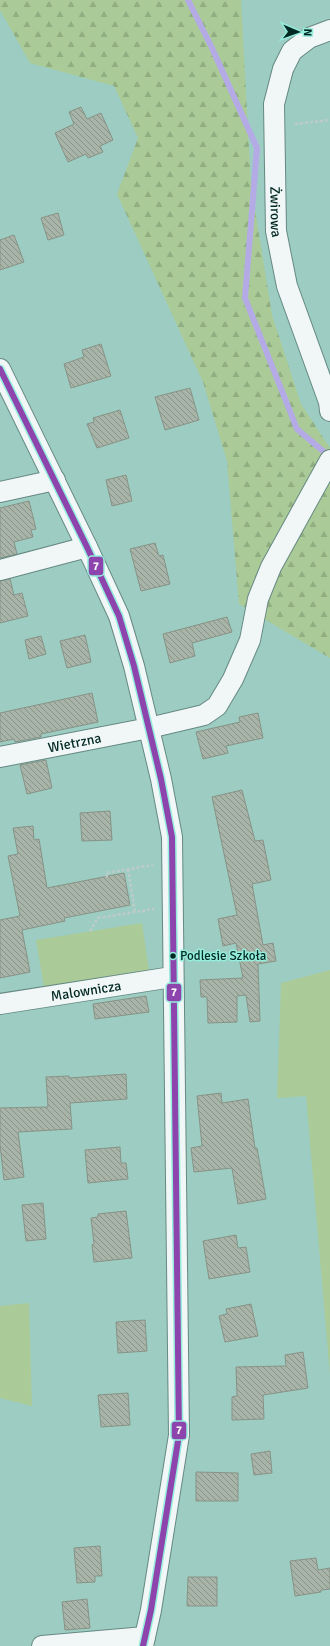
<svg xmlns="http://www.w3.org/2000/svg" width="330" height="1646" viewBox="0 0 330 1646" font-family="Signika,sans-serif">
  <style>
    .grass { fill: #aacb97 }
    .forest { fill: url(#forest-firs) }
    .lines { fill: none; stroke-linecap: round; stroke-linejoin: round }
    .stream { stroke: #b4abe6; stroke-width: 6 }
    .building { fill: url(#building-back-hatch); stroke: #879386 }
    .minor-casing { stroke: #668983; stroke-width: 22 }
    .path { stroke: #bdccc9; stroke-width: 2.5; stroke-dasharray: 3 2; stroke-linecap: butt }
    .minor { stroke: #f0f7f6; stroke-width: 20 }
    .bus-1-casing { stroke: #95eddc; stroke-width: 9 }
    .bus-1 { stroke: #8e44ad; stroke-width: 6 }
    .bus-dot { fill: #022923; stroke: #95eddc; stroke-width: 1.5 }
    .labels { text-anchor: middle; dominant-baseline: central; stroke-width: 3; stroke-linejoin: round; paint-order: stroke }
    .bus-label { font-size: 13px; fill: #022923; stroke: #95eddc; text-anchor: start }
    .street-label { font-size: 14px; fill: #022923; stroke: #95eddc }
    .line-badge { stroke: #95eddc; stroke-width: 1.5 }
    .badge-label { font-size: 11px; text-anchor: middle; font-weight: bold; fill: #fff }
  </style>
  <defs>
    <pattern id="forest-firs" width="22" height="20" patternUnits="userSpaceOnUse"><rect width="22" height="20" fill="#aacb97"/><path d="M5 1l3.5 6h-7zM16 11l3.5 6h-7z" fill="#91ae82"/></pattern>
    <pattern id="building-back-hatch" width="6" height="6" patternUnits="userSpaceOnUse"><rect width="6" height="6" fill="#a9b4a8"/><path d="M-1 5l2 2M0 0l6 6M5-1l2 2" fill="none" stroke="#879288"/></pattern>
  </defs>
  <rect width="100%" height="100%" fill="#9cccc2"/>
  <g class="grass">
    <path d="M142,923L149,970L44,987L36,940Z"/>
    <path d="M330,970V1375L306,1096L277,1098L281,983Z"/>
    <path d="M29,1303L32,1406L0,1398V1306Z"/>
  </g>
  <path class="forest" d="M0,0H241L251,184L272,315L301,404L330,448V658L239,604L227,461L203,382L117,194L138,138L114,86L30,63L0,10Z"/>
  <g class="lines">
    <path class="stream" d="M188,0L212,48L257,148L245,298L297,429L330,457"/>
  </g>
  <g class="building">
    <path d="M81,107L87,119L101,113L113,140L100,146L103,152L88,158L86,154L68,162L55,133L74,124L69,112Z"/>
    <path d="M58,213L64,235L48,240L41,218Z"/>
    <path d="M14,235L24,262L0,270V240Z"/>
    <path d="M101,344L111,376L71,388L64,364L84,357L82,350Z"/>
    <path d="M190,388L199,420L165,430L155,397Z"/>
    <path d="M120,410L129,438L97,448L87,424L94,422L93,418Z"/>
    <path d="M126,475L132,501L112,506L106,480Z"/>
    <path d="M29,501L36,529L31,530L33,537L14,542L17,554L0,558V508Z"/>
    <path d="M155,543L159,556L163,555L170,584L141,591L130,549Z"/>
    <path d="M10,579L14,595L22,593L28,616L0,623V581Z"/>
    <path d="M227,617L232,632L192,643L195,656L170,663L163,634Z"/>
    <path d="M85,635L91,662L67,668L60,641Z"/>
    <path d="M41,636L46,654L29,659L25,640Z"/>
    <path d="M92,693L98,722L41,734V737L15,742L14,739L0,742V713Z"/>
    <path d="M258,713L263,738L226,746L228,753L203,759L196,732L240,722L239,717Z"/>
    <path d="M46,760L52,788L27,794L20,765Z"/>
    <path d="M242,790L255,841L263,840L271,880L252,884L263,945L273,943L276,961L258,964L260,1021L250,1022L246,995L237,996V1022L208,1023L207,997H201L200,980L243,978L236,943L223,946L218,919L237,915L212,797Z"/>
    <path d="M110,811L112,840L82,841L80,813Z"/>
    <path d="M33,826L34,840L39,839L47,888L124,873L130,905L64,918L65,921L22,930L30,972L0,978V920L20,916L8,856L18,854L13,828Z"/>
    <path d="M146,996L149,1012L95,1019L93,1004Z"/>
    <path d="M126,1074L127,1099L70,1103L72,1129L18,1132L24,1177L4,1180L0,1145V1108L48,1107L46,1077L69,1076V1078Z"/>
    <path d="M221,1093L222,1103L248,1099L255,1148H257L266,1199L238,1204L232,1168L194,1172L191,1148L202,1146L197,1096Z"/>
    <path d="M120,1147L121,1163H126L128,1179L88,1183L85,1150Z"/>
    <path d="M43,1203L46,1239L26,1241L22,1205Z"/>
    <path d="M126,1211L132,1258L94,1262L92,1245L94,1244L91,1218L98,1217V1214Z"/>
    <path d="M236,1235L238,1248L246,1247L250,1272L209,1279L203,1241Z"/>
    <path d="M251,1304L258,1336L225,1342L219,1316L227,1314L226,1309Z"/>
    <path d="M145,1320L147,1351L118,1353L116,1322Z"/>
    <path d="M303,1352L308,1388L263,1395L264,1419L232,1420V1397L237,1396L236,1367L286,1366L285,1355Z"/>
    <path d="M128,1393L130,1425L101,1427L98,1395Z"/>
    <path d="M270,1451L272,1473L254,1475L251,1454Z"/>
    <path d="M196,1472L238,1473V1501H196Z"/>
    <path d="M100,1546L102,1576H95V1582L77,1583L74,1548Z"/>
    <path d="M316,1558L318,1570L330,1568V1589L321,1590V1592L295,1596L290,1561Z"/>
    <path d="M188,1577H217V1606H187Z"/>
    <path d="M87,1599L90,1628L65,1630L62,1602Z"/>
  </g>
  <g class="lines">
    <defs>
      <g id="minor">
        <path id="s1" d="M330,30L309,38L292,51L283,69L274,104L276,231L287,286L329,402L330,411"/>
        <path d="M0,369L87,547L119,616L134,666L161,779L172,837L179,1435L151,1610L143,1646"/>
        <path d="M0,492L55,480"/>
        <path d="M0,570L87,547"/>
        <path id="s2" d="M0,757L149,728L204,715L217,706L233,679L250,640L258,599L271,567L330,460"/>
        <path id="s3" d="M0,1004L172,977"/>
        <path d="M42,1646L145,1637"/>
      </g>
    </defs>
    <use href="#minor" class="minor-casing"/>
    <g class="path">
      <path d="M295,124L330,120"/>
      <path d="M128,869L135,912"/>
      <path d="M107,877L106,873L153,865"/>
      <path d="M90,931L98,918L154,909"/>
    </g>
    <use href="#minor" class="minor"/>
    <defs>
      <path id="bus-1" d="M0,369L87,547L119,616L134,666L161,779L172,837L179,1435L151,1610L143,1646"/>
    </defs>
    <use href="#bus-1" class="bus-1-casing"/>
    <use href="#bus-1" class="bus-1"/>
  </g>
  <circle class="bus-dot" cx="173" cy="956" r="3.5"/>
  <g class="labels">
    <g class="bus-label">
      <text x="180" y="956">Podlesie Szkoła</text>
    </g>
    <g class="street-label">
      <text stroke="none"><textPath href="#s1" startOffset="208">Żwirowa</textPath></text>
      <text stroke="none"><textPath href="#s2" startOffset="76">Wietrzna</textPath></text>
      <text stroke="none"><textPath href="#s3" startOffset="87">Malownicza</textPath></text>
    </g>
  </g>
  <g class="line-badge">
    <rect x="88" y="556" width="16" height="20" rx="4" fill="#8e44ad"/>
    <rect x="166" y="983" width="16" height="19" rx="4" fill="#8e44ad"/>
    <rect x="171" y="1421" width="16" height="19" rx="4" fill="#8e44ad"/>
  </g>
  <g class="badge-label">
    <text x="96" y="570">7</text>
    <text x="174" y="996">7</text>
    <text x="179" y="1434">7</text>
  </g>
  <g transform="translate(298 32) rotate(92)" stroke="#95eddc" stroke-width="3" paint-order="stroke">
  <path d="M0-3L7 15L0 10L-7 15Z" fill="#022923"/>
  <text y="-6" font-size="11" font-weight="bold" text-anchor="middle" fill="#022923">N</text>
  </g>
</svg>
